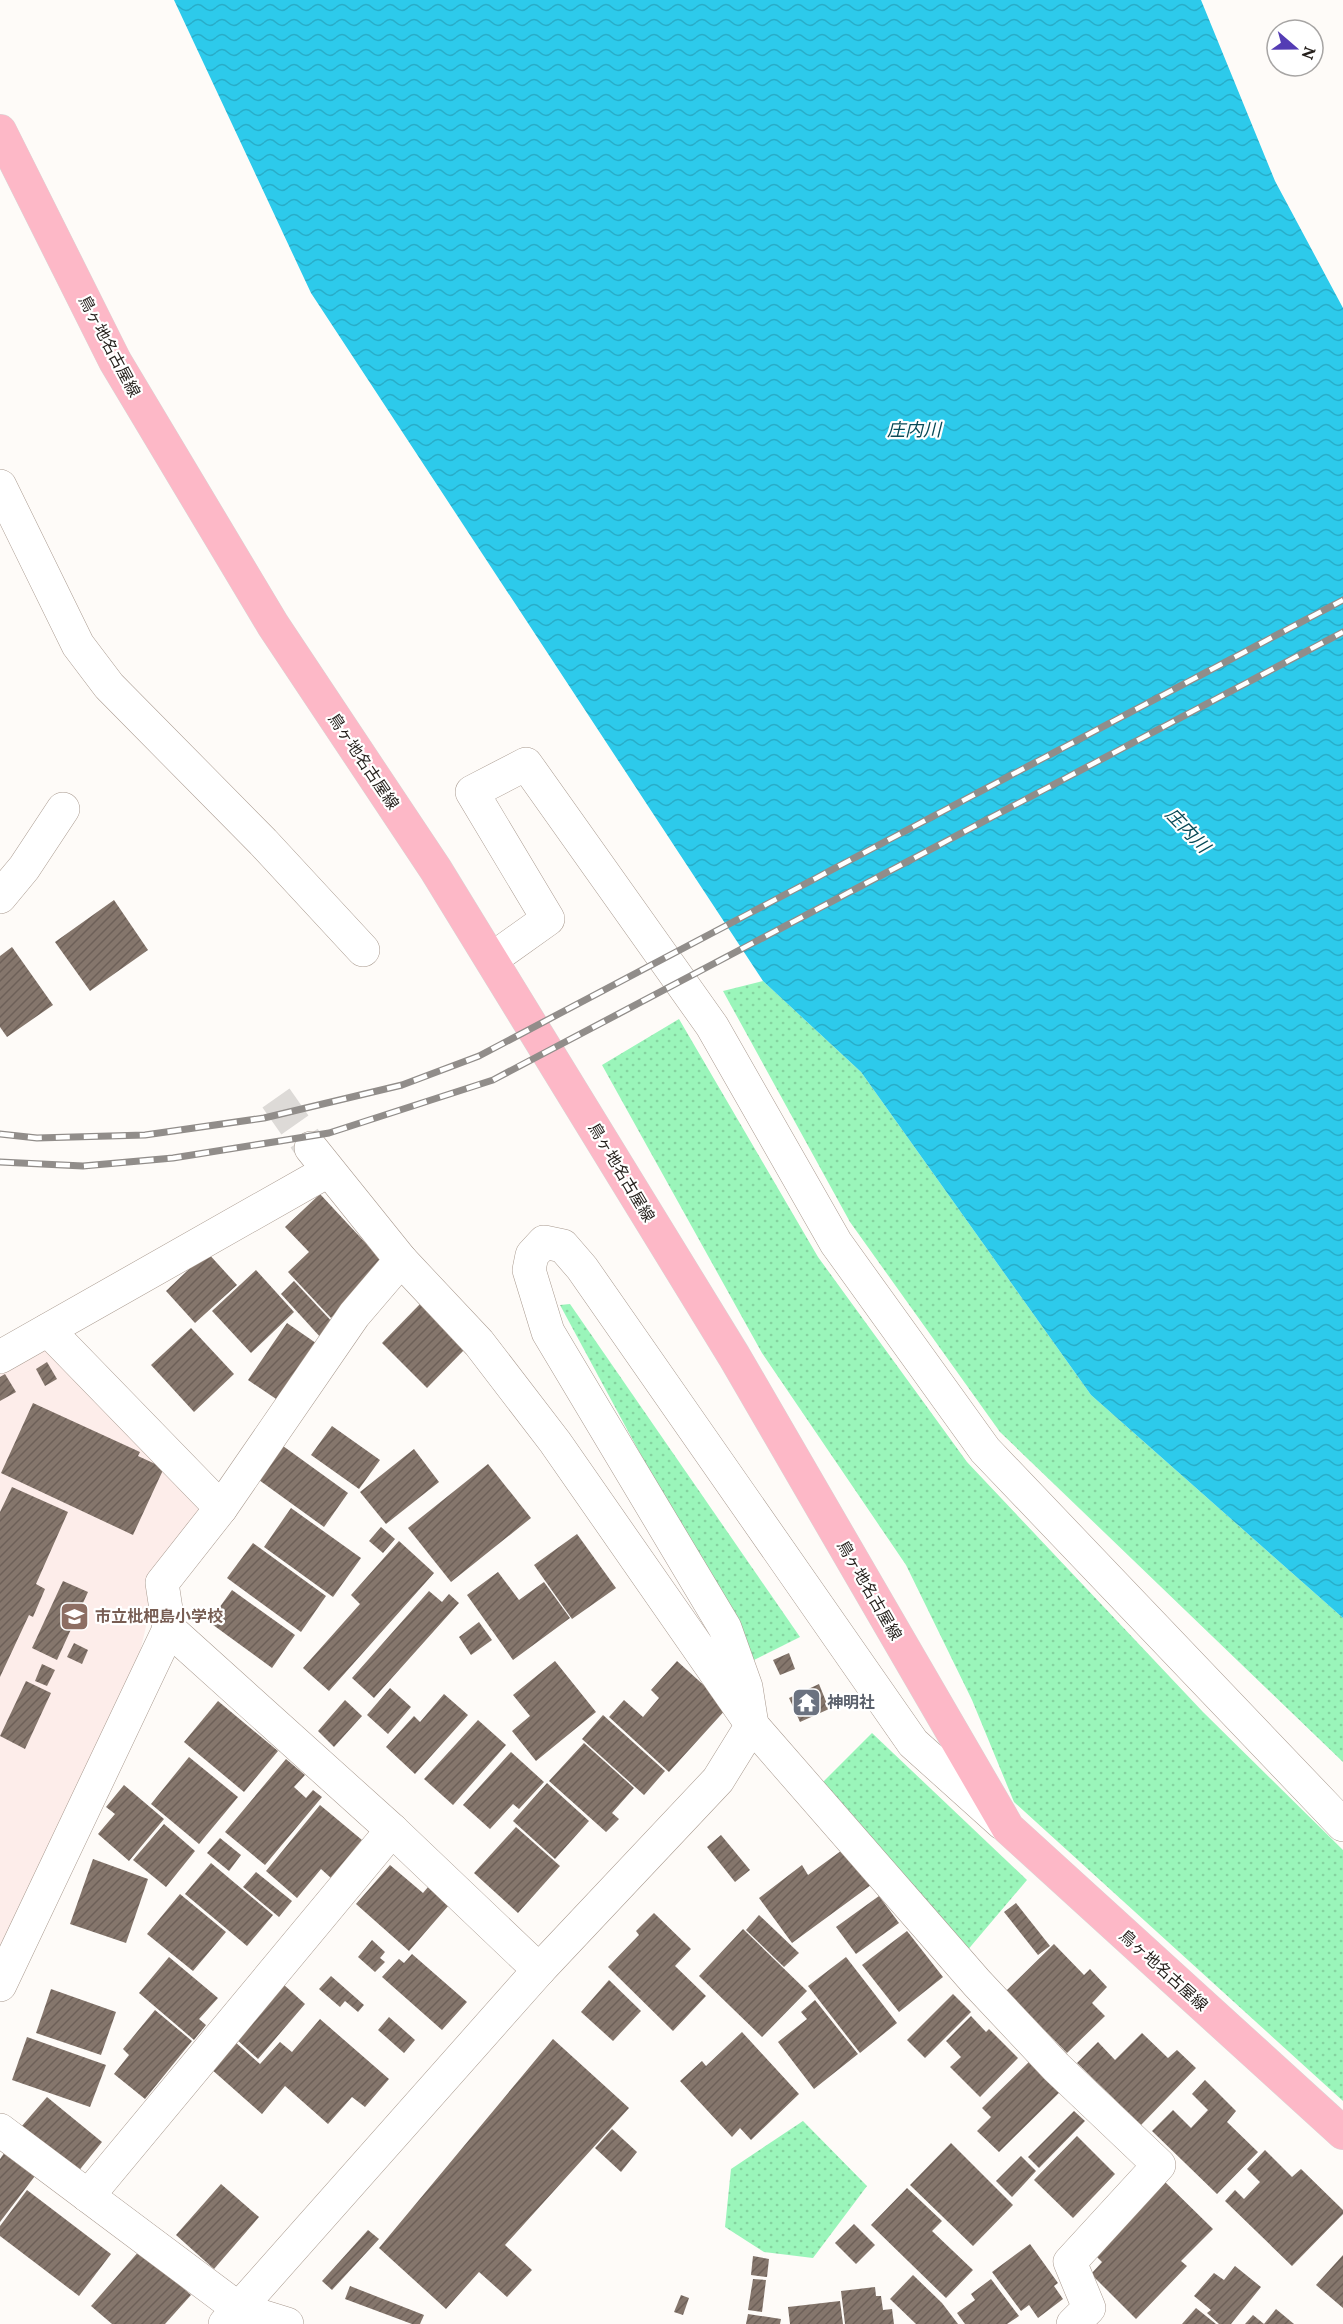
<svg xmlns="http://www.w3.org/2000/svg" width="1343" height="2324" viewBox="0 0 1343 2324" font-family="Lora,'Noto Sans JP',serif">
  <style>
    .education { fill: #fdedea }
    .grass { fill: url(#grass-dots) }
    .water { fill: url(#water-waves) }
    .building { fill: url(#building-hatch) }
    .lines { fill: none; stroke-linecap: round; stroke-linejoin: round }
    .minor-tunnel { stroke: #dddad7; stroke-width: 33; stroke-dasharray: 33 16; stroke-linecap: butt }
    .minor-casing { stroke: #a99a8f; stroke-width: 34 }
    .major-casing { stroke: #d8d7d6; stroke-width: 34 }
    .minor { stroke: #fff; stroke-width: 33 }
    .major { stroke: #fdb8c7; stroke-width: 33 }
    .rail-casing { stroke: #918d8a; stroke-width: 7 }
    .rail { stroke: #fff; stroke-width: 4.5; stroke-dasharray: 14; stroke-linecap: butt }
    .labels { text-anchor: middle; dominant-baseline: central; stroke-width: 4.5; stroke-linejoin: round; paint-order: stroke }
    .street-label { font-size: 16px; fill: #241f1b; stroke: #fff }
    .education-label { font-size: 16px; font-weight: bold; fill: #785e54; stroke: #fff; text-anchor: start }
    .worship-label { font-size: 16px; font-weight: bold; fill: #5b616d; stroke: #fff; text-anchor: start }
    .water-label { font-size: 18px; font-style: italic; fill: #084a57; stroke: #fff }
  </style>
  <defs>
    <pattern id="grass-dots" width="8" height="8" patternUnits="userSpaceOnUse" patternTransform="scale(1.5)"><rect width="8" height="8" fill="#9af5ba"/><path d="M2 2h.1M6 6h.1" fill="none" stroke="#85d29f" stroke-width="1.8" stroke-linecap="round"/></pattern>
    <pattern id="water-waves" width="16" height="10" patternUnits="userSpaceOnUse" patternTransform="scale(1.5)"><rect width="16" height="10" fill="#2dcaeb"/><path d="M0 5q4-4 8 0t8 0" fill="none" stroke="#28adc9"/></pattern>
    <pattern id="building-hatch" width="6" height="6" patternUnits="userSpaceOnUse" patternTransform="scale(1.5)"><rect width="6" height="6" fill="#85766c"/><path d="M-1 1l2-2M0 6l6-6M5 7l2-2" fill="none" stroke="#6d6058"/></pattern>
  </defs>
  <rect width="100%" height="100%" fill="#fefbf8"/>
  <path class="education" d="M35,1348L49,1350L197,1497L203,1520L157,1580L140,1652L0,1952V1367Z"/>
  <g class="grass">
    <path d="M763,981L861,1072L1091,1395L1343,1618V1762L1000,1432L850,1222L723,991Z"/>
    <path d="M679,1019L818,1257L967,1462L1203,1712L1343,1850V2101L1014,1802L972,1700L906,1565L762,1353L602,1065Z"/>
    <path d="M570,1304L800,1637L752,1661L560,1305Z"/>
    <path d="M872,1733L1027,1880L966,1952L817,1788Z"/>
    <path d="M803,2121L867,2186L813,2258L764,2252L725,2227L731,2169Z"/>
  </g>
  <path class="water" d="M174,0H1201L1275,181L1343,308V1618L1091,1395L861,1072L763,981L311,293Z"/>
  <g class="building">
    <path d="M114,900L148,950L90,991L55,942Z"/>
    <path d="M12,947L53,1005L7,1037L0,1027V956Z"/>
    <path d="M320,1194L387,1266L331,1318L288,1272L309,1252L285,1227Z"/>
    <path d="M207,1252L237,1285L195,1323L166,1291Z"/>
    <path d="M256,1270L294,1312L251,1353L212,1311Z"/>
    <path d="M294,1281L336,1326L322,1339L281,1294Z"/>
    <path d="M420,1304L465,1349L427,1388L382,1343Z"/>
    <path d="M287,1323L323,1348L285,1405L248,1380Z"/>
    <path d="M191,1328L234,1374L194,1412L151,1365Z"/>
    <path d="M47,1362L57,1379L45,1386L36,1369Z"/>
    <path d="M5,1374L16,1392L0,1401V1377Z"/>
    <path d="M33,1403L140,1452L138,1456L164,1468L133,1535L1,1473Z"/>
    <path d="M332,1426L380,1460L359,1489L311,1455Z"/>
    <path d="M283,1446L348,1493L324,1527L259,1480Z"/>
    <path d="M414,1449L439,1482L386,1524L360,1492Z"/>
    <path d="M488,1464L531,1518L451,1582L408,1528Z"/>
    <path d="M12,1487L68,1512L36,1584L45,1589L33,1617L29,1615L0,1677V1512Z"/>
    <path d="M291,1508L361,1558L333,1597L264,1547Z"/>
    <path d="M381,1527L395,1539L383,1553L369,1541Z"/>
    <path d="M577,1534L616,1588L572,1619L534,1565Z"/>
    <path d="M399,1541L434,1573L329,1691L303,1668L360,1604L351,1595Z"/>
    <path d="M253,1543L326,1596L301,1632L227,1578Z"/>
    <path d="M498,1572L519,1600L544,1582L570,1618L513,1660L467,1595Z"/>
    <path d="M63,1581L88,1592L57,1660L32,1648Z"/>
    <path d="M232,1590L295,1635L272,1668L209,1622Z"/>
    <path d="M429,1591L442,1602L449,1594L459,1603L374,1698L352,1678Z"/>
    <path d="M479,1622L492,1640L471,1655L459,1637Z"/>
    <path d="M74,1643L88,1650L82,1664L67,1657Z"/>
    <path d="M789,1653L795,1669L780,1675L773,1660Z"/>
    <path d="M555,1661L596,1712L536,1761L512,1731L530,1716L513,1695Z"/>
    <path d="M677,1661L728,1707L669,1772L609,1717L624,1700L643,1717L659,1698L651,1690Z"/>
    <path d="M42,1664L55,1670L47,1686L35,1681Z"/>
    <path d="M26,1681L51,1693L25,1749L0,1736Z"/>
    <path d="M819,1684L829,1709L800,1722L789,1698Z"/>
    <path d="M390,1688L411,1707L388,1734L367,1715Z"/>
    <path d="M444,1694L468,1715L415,1774L386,1747L414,1716L420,1722Z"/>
    <path d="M345,1700L362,1716L334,1747L318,1731Z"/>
    <path d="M218,1701L278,1751L244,1792L184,1742Z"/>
    <path d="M603,1715L665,1771L644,1795L582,1739Z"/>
    <path d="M478,1720L506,1745L453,1805L424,1779Z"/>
    <path d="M584,1743L634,1788L612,1813L619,1819L606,1832L549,1781Z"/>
    <path d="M511,1752L544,1782L519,1809L513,1804L490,1829L463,1805Z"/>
    <path d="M189,1757L238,1797L199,1844L151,1804Z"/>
    <path d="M286,1759L305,1775L294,1787L306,1798L313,1790L322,1797L265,1865L225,1832Z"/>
    <path d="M547,1783L589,1821L555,1859L513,1821Z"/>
    <path d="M124,1785L164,1819L129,1861L98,1834L115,1814L106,1807Z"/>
    <path d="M320,1805L362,1840L331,1878L321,1869L297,1898L266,1871Z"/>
    <path d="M164,1824L195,1851L166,1887L133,1860Z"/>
    <path d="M516,1827L560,1866L518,1913L474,1873Z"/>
    <path d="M721,1835L750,1870L735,1882L707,1847Z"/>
    <path d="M220,1838L241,1855L229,1871L207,1853Z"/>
    <path d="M845,1848L871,1885L792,1943L759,1898L802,1865L808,1875Z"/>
    <path d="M93,1859L148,1879L126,1943L70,1924Z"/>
    <path d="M211,1863L273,1915L247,1946L185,1894Z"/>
    <path d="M390,1865L423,1893L428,1887L449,1905L409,1951L356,1904Z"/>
    <path d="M256,1872L292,1901L279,1917L243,1887Z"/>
    <path d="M180,1894L226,1932L193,1971L147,1934Z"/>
    <path d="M879,1896L899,1923L856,1954L836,1927Z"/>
    <path d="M1016,1903L1050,1946L1038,1955L1004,1912Z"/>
    <path d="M654,1913L691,1949L675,1966L706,1996L673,2031L608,1967L639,1935L636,1931Z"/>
    <path d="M759,1915L799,1953L784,1967L746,1930Z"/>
    <path d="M743,1929L807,1991L762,2037L699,1976Z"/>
    <path d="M907,1931L943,1977L899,2012L862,1965Z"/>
    <path d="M372,1940L385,1952L380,1958L385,1962L375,1972L358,1957Z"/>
    <path d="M1054,1944L1084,1975L1090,1969L1107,1987L1092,2003L1105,2016L1067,2053L1006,1991Z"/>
    <path d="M412,1954L467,2002L442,2030L382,1977L399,1959L404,1963Z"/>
    <path d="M169,1957L218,1998L199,2019L206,2025L194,2040L139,1993Z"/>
    <path d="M846,1957L897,2023L860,2053L808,1986Z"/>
    <path d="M331,1976L364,2005L358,2012L345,2001L340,2007L319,1989Z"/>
    <path d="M609,1980L641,2011L613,2041L581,2012Z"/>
    <path d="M283,1984L305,2004L258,2059L235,2038Z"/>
    <path d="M51,1989L116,2012L101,2055L36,2033Z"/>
    <path d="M953,1994L971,2012L925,2058L907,2040Z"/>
    <path d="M815,2000L858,2054L814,2089L778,2042L807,2019L801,2012Z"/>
    <path d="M155,2010L192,2041L145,2099L114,2074L129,2055L123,2049Z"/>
    <path d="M971,2016L986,2032L989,2029L1018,2058L980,2097L950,2067L961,2057L946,2041Z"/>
    <path d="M389,2017L415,2040L404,2053L378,2030Z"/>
    <path d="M320,2019L389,2079L365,2107L352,2097L328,2124L285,2086L262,2114L210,2068L234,2041L260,2064L280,2042L292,2052Z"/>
    <path d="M742,2032L799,2094L751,2140L740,2128L732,2137L680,2081L702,2061L706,2066Z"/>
    <path d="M1142,2033L1168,2058L1177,2050L1196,2068L1141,2125L1077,2063L1098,2042L1115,2060Z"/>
    <path d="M27,2037L106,2065L90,2107L12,2080Z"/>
    <path d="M553,2039L629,2108L505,2245L532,2270L507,2297L479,2272L446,2309L379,2248Z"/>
    <path d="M1035,2056L1065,2087L999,2152L977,2131L991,2117L982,2108Z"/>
    <path d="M1205,2080L1236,2111L1227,2122L1258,2152L1217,2194L1152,2131L1173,2110L1191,2128L1208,2110L1192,2094Z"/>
    <path d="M47,2097L102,2142L77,2173L21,2127Z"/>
    <path d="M1074,2111L1085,2121L1039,2168L1028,2157Z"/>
    <path d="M612,2129L637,2152L621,2172L595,2148Z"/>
    <path d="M1077,2136L1115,2174L1073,2218L1034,2180Z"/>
    <path d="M951,2143L1013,2205L973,2246L910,2185Z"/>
    <path d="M7,2149L38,2172L0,2222V2159Z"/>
    <path d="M1265,2150L1292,2177L1301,2169L1343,2210V2214L1292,2266L1225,2201L1235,2190L1244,2199L1260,2182L1247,2169Z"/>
    <path d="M1021,2156L1036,2171L1012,2197L996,2181Z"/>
    <path d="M1162,2179L1213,2229L1181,2261L1187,2266L1136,2319L1091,2274L1102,2262L1095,2255Z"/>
    <path d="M221,2184L259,2217L214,2269L176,2235Z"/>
    <path d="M907,2188L942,2221L932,2231L973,2270L946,2298L871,2225Z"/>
    <path d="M27,2190L111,2254L79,2296L0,2236V2226Z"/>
    <path d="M854,2224L875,2245L856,2264L835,2243Z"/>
    <path d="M368,2230L379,2239L332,2290L322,2281Z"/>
    <path d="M1030,2244L1058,2283L1054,2286L1063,2299L1038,2318L1029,2305L1021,2311L992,2272Z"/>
    <path d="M140,2250L191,2295L165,2324H112L91,2306Z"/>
    <path d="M1343,2255V2308L1316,2285Z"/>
    <path d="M753,2256L769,2259L767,2277L751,2275Z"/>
    <path d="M1235,2266L1261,2287L1231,2324H1219L1207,2313L1211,2310L1194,2296L1214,2273L1224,2280Z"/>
    <path d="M913,2275L942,2303L958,2324H916L890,2299Z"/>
    <path d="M753,2279L766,2280L762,2312L748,2310Z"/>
    <path d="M991,2279L1019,2316L1007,2324H965L957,2313L975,2300L971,2294Z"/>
    <path d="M350,2286L424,2315L420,2324H412L345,2299Z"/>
    <path d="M875,2287L876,2296H881L883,2310L892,2309L894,2324H845L841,2291Z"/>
    <path d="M681,2295L689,2298L683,2315L674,2312Z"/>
    <path d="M840,2301L843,2324H790L788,2307Z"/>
    <path d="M1196,2308L1216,2324H1182Z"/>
    <path d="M1276,2309L1294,2324H1264Z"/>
    <path d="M748,2314L781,2319L780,2324H746Z"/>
    <path d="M1253,2315L1264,2324H1245Z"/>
  </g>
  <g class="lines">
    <path class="minor-tunnel" d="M276,1098L311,1148"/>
    <defs>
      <g id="minor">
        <path d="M0,486L78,645L109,686L263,842L363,950"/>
        <path d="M0,897L24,868L63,809"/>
        <path d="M492,959L548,919L472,792L526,764L712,1026L836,1243L985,1450L1343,1825"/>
        <path d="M311,1148L401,1260L479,1343L555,1442L752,1725L977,1983L1056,2067L1159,2165L1070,2262L1089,2308L1073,2324"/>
        <path d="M48,1330L221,1508"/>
        <path d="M0,1357L328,1171"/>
        <path d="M169,1629L392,1830L539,1970"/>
        <path d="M0,1985L169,1629L162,1583L221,1508L354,1315L401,1260"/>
        <path d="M0,2130L239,2309L287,2324"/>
        <path d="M88,2196L392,1830"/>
        <path d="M225,2324L539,1970L718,1780L752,1725L746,1687L725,1628L548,1332L529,1270L532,1255L544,1242L563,1246L582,1268L913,1743L1002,1823"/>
      </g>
      <path id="major" d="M0,131L115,361L273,625L436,870L734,1356L1008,1828L1343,2133"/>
    </defs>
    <use href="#minor" class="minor-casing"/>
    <use href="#major" class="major-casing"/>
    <use href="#minor" class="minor"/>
    <use href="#major" class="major"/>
    <defs>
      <g id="rail">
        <path d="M0,1134L37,1138L145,1135L264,1118L402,1085L479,1056L1343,600"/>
        <path d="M0,1162L83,1166L173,1158L280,1141L329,1133L493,1080L1343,632"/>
      </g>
    </defs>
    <use href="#rail" class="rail-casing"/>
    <use href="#rail" class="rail"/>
  </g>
  <defs>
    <symbol id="school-square" viewBox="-11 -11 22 22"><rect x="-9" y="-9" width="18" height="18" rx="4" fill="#8d6e63" stroke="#fff"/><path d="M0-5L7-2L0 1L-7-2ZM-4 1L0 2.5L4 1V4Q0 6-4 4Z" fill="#fff"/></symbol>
    <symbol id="temple-square" viewBox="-11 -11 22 22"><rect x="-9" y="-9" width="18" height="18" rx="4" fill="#6b7280" stroke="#fff"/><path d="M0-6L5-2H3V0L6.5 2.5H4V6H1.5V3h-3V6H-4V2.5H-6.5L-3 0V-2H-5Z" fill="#fff"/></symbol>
  </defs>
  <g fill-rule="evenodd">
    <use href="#school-square" x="58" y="1600" width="33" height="33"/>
    <use href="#temple-square" x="790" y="1686" width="33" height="33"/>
  </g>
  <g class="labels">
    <g class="street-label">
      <text transform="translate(110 346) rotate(62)">鳥ヶ地名古屋線</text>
      <text transform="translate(364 761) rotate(56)">鳥ヶ地名古屋線</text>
      <text transform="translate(622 1172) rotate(59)">鳥ヶ地名古屋線</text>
      <text transform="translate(870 1590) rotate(60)">鳥ヶ地名古屋線</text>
      <text transform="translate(1164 1970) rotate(42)">鳥ヶ地名古屋線</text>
    </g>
    <g class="education-label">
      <text x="95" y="1616">市立枇杷島小学校</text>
    </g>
    <g class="worship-label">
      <text x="827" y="1702">神明社</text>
    </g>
    <g class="water-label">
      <text x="914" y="429">庄内川</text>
      <text transform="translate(1188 830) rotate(46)">庄内川</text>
    </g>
  </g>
  <g transform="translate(1295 48) rotate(110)"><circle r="28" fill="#ffffff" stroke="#a7a5a4" stroke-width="1.5"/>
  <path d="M0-4.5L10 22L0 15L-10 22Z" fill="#543cb4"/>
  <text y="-9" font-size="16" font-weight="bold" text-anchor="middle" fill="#241f1b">N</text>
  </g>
</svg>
